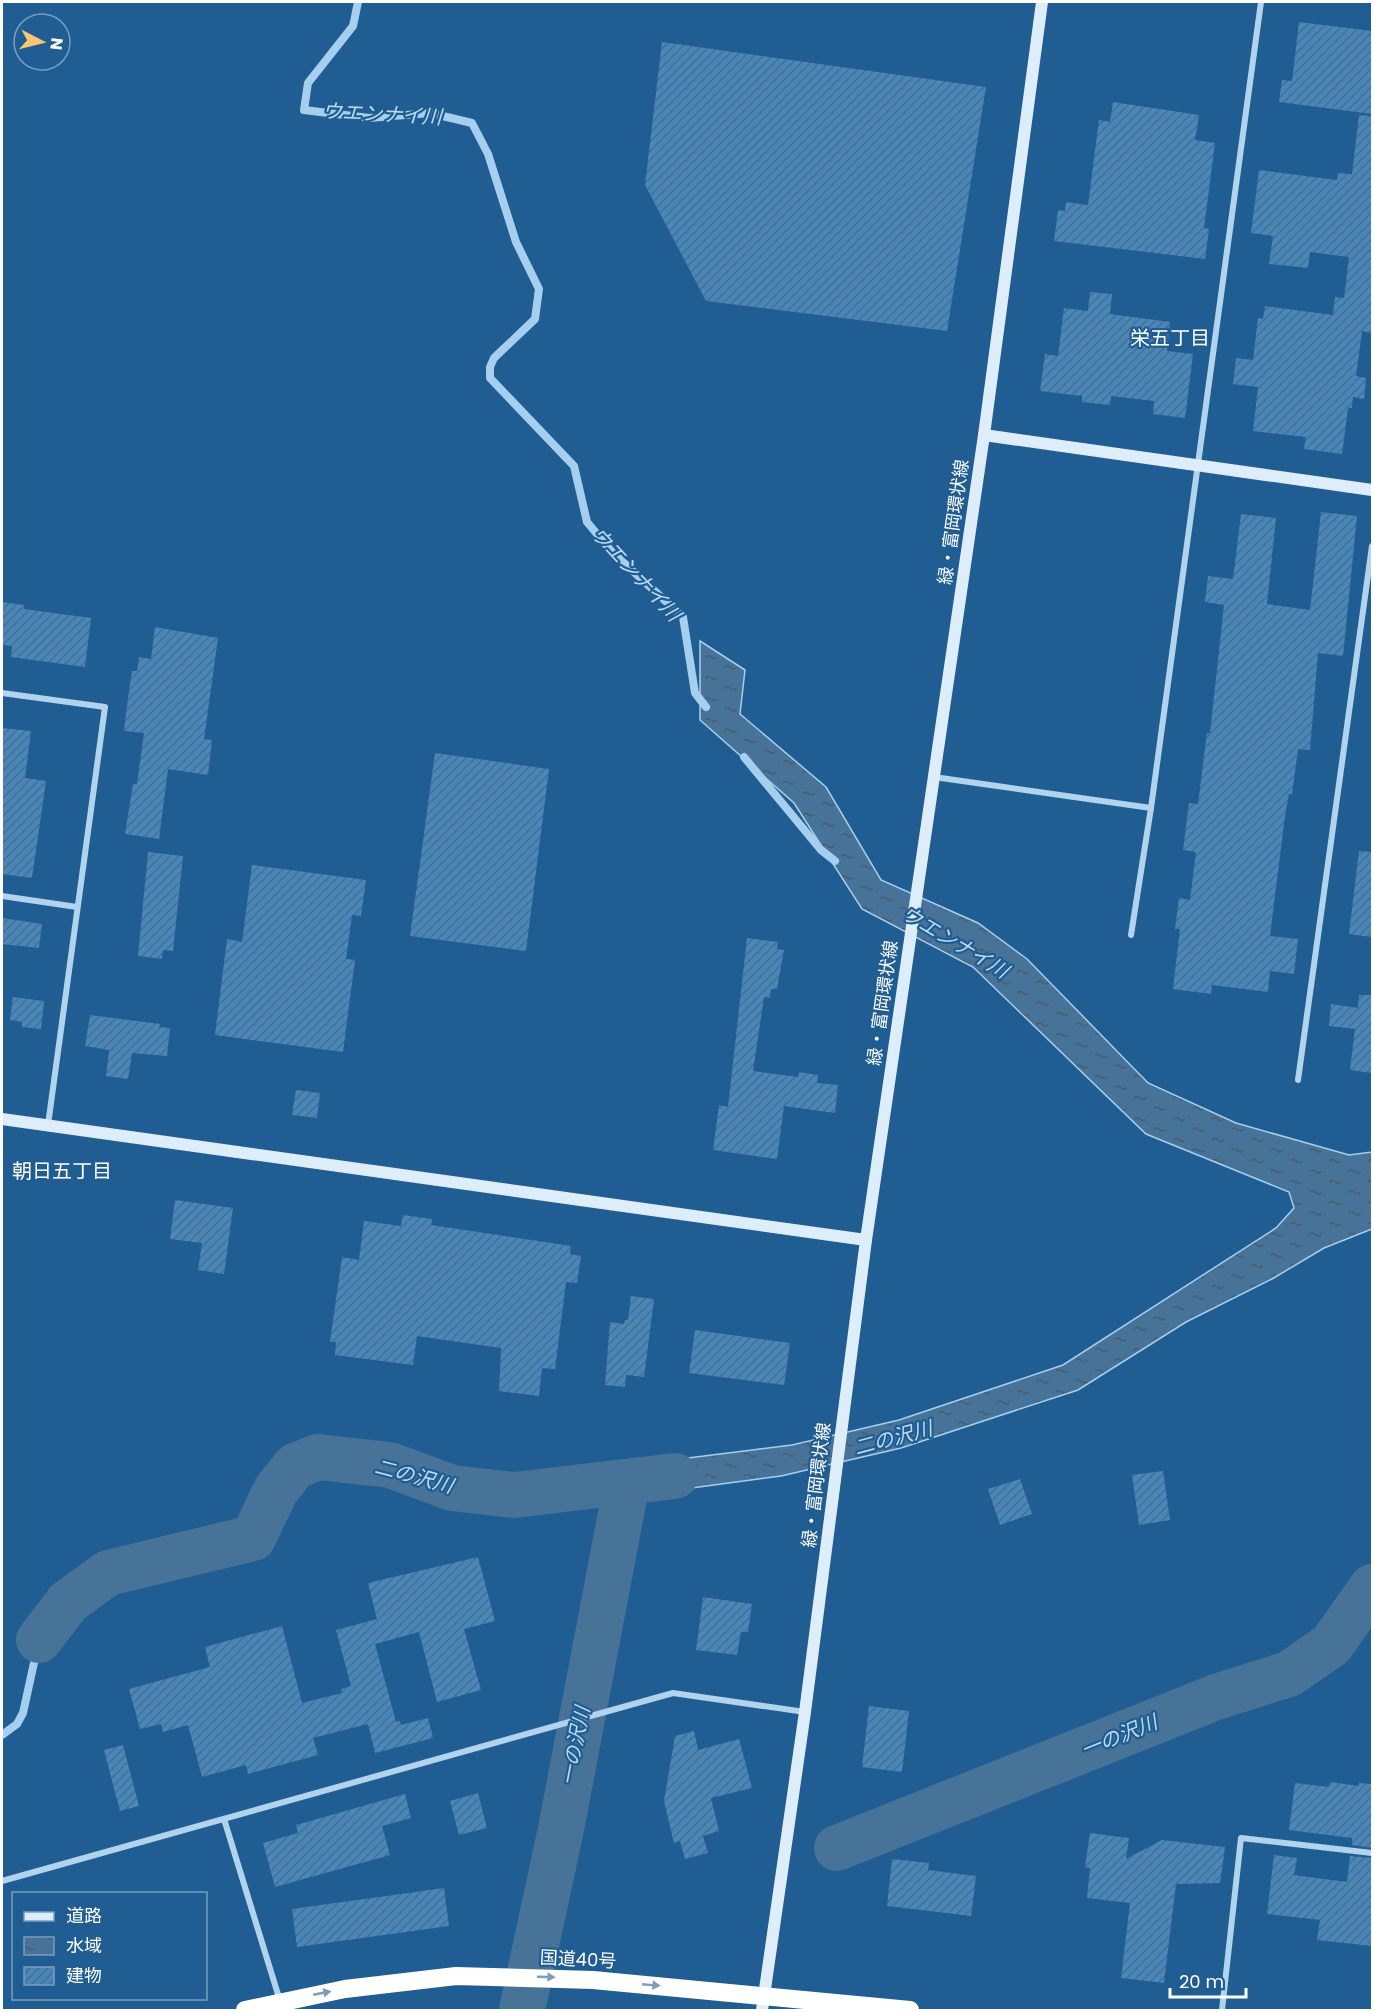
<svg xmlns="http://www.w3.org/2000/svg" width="1374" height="2012" viewBox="0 0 1374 2012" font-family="Poppins,'Noto Sans JP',sans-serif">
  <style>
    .water { fill: url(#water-ripples); stroke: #a6cfef; stroke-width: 1.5 }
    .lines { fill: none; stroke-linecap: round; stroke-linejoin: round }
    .stream { stroke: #a6cfef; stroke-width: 8 }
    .river { stroke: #487398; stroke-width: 46 }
    .building { fill: url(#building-hatch) }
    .street { stroke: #b2d3ee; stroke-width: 6 }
    .secondary { stroke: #deedfa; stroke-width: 12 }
    .highway { stroke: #fff; stroke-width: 18 }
    .oneway { fill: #799ebe }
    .labels { text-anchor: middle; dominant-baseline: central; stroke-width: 4.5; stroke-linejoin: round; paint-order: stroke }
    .street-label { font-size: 18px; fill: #fff; stroke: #205d93 }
    .water-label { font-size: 20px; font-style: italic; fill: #bedcf4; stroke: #205d93 }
    .neighbourhood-label { font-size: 20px; fill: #fff; stroke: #205d93 }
  </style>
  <defs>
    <pattern id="water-ripples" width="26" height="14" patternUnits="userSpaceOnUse" patternTransform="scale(1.5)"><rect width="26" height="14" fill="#487398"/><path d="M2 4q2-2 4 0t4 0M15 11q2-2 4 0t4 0" fill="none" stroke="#4a5c6a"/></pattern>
    <pattern id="building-hatch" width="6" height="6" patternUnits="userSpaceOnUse" patternTransform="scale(1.5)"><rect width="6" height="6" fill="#4986b9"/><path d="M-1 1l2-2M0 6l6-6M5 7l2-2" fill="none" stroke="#4a6f8d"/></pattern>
  </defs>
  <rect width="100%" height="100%" fill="#205d93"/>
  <path class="water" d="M700,641L745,670L740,714L826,787L881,880L978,923L1027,959L1148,1083L1236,1123L1349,1155L1372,1152V1229L1324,1248L1272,1279L1186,1322L1078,1390L901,1448L781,1476L609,1499L616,1467L792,1445L899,1420L1063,1365L1276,1228L1294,1208L1289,1192L1146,1134L973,967L862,909L794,803L700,720Z"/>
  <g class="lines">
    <g class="stream">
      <path d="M358,2L353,26L308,83L304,110L369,118L430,113L472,123L488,154L516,242L539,289L535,319L494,358L490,367V378L574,466L587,522L612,552L683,617L695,693L706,707"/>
      <path d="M744,757L821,850L835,861"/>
      <path d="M2,1735L17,1724L23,1713L39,1640"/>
    </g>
    <g class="river">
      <path d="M39,1640L68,1602L108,1573L253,1538L276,1490L295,1466L318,1457L390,1465L452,1488L514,1495L675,1476"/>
      <path d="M837,1848L1216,1697L1289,1674L1331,1645L1372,1587"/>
      <path d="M522,2010L561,1829L627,1482"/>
    </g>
  </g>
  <g class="building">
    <path d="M1299,22L1372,31V114L1279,102L1282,80L1292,81Z"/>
    <path d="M662,42L986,87L947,331L706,301L645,185Z"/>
    <path d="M1113,102L1199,115L1195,140L1215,143L1204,228L1209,229L1205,259L1054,241L1058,210L1065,211L1066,202L1088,205L1099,120L1110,122Z"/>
    <path d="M1359,115L1372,116V333L1362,331L1356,376L1366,378L1364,399L1353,397L1352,408H1348L1342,454L1304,449L1306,437L1253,431L1258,387L1233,384L1236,358L1253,360L1258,318L1263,319L1265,306L1333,315L1335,297L1344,298L1349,257L1310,252L1308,268L1269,264L1273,236L1251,233L1259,170L1337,180L1338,173L1352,174Z"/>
    <path d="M1090,292L1112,294L1110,314L1170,322L1167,351L1193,354L1185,418L1153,414L1154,401L1111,396L1110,405L1082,402V396L1040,391L1045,354L1058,356L1064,308L1088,311Z"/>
    <path d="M1321,512L1357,516L1343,656L1318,653L1310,750L1298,749L1292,794H1289L1285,816L1270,936L1298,939L1294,974L1270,971L1268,992L1212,985L1211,994L1173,989L1180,929H1175L1179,898L1190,900L1196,852L1183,850L1189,803L1198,804L1207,733H1210L1224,605L1205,602L1208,576L1233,579L1241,514L1276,518L1267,604L1310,610Z"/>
    <path d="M2,602L24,605V609L91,618L85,667L11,657L12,646L2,645Z"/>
    <path d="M155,627L218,638L204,739L212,740L208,775L168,769L159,839L125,834L133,784H137L144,733L124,731L128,698L132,671H137L139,657L151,659Z"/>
    <path d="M2,728L31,731L25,778L46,781L32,878L2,874Z"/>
    <path d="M435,753L549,769L526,951L410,936Z"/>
    <path d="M1359,851L1372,852V937L1349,934Z"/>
    <path d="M148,852L183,856L173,951L163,950L162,959L138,956Z"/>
    <path d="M252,865L366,880L361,916L352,915L346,959L355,960L343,1052L215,1035L227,939L242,942Z"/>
    <path d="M2,918L42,924L39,948L2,944Z"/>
    <path d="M747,938L778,942L777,949L784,950L777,989H771L770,998L764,997L753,1071L798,1077L799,1072L818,1075L817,1083L838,1085L835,1113L784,1106L777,1159L713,1150L719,1105L728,1107Z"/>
    <path d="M1359,995H1372V1073L1350,1070L1355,1029L1329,1026L1331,1004L1358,1008Z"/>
    <path d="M13,997L44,1001L41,1029L22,1027V1022L10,1020Z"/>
    <path d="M90,1015L160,1024L159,1027L170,1028L167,1056L132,1053L128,1079L106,1076L109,1050L85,1046Z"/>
    <path d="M296,1090L320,1093L317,1118L292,1115Z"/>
    <path d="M175,1200L233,1208L224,1274L198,1270L202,1243L170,1239Z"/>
    <path d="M403,1215L432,1219L431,1225L571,1246L570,1254L581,1256L577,1283L566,1282L555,1369L542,1368L539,1396L499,1391L501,1348L417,1336L413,1365L335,1355L336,1342H330L342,1257L359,1260L364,1221L401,1226Z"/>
    <path d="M631,1296L654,1299L644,1377L626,1375L625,1387L605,1385L610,1322L624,1324L625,1320H628Z"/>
    <path d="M695,1330L790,1343L784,1385L689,1373Z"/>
    <path d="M1163,1471L1170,1520L1139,1525L1132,1475Z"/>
    <path d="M1020,1479L1032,1514L1000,1525L988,1489Z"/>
    <path d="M478,1557L495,1621L464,1629L481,1690L437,1702L419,1632L375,1644L396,1722L400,1721L401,1725L428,1718L433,1738L375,1753L368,1724L313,1738L318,1755L248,1774L246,1765L202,1777L188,1725L163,1732L161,1724L140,1729L129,1689L210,1667L205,1647L282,1626L302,1703L342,1693L341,1689L351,1686L336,1630L377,1619L368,1583Z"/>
    <path d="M703,1597L752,1604L748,1632H741L737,1655L696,1650Z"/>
    <path d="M869,1706L909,1711L902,1772L862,1767Z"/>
    <path d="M694,1731L698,1750L739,1739L752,1788L711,1798L719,1831L703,1836L708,1853L685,1859L680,1841L674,1843L664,1801L675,1736Z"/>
    <path d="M123,1745L139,1806L120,1811L104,1750Z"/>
    <path d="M1330,1782L1359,1786V1783L1372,1784V1848L1352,1845V1838L1289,1830L1295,1783L1329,1787Z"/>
    <path d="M478,1793L487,1828L459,1835L450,1801Z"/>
    <path d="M405,1794L411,1818L382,1826L390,1855L275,1887L263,1843L298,1833L296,1825Z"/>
    <path d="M1090,1833L1129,1838L1126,1859L1162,1840L1225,1847L1220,1883L1176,1884L1164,1983L1121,1978L1130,1903L1087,1898L1090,1868L1085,1867Z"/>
    <path d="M1274,1855L1297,1858L1294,1875L1347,1882L1350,1856L1372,1858V1946L1317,1940L1320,1920L1267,1914Z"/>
    <path d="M892,1859L929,1863L928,1870L976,1876L971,1916L887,1906Z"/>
    <path d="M444,1888L449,1926L297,1947L292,1909Z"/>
  </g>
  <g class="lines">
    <g class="street">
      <path d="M2,693L105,707L48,1125"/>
      <path d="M934,777L1151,808"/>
      <path d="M2,896L77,907"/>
      <path d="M1131,935L1151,808L1261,2"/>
      <path d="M1298,1080L1372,546"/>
      <path d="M224,1819L280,2001"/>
      <path d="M2,1881L673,1693L805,1712"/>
      <path d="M1222,2010L1241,1838L1372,1853"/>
    </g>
    <g class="secondary">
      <path d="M984,435L1372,490"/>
      <path d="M2,1119L866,1240"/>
      <path d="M762,2010L805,1712L866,1240L984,435L1042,2"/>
    </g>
    <path class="highway" d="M245,2010L345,1989L456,1976L593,1980L910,2010"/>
  </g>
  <defs><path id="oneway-solid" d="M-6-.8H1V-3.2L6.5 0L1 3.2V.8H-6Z" transform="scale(1.5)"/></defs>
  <g class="oneway">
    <use href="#oneway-solid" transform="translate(546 1977) rotate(2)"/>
    <use href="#oneway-solid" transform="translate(651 1985) rotate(5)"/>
    <use href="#oneway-solid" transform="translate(322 1993) rotate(-11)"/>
  </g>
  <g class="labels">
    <g class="street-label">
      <text transform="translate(953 522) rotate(-82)">緑・富岡環状線</text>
      <text transform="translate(882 1003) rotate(-82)">緑・富岡環状線</text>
      <text transform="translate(816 1485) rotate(-83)">緑・富岡環状線</text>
      <text transform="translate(578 1959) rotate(3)">国道40号</text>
    </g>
    <g class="water-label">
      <text transform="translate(382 114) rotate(3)">ウエンナイ川</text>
      <text transform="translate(636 574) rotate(47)">ウエンナイ川</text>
      <text transform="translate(955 942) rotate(31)">ウエンナイ川</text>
      <text transform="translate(893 1438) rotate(-15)">二の沢川</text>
      <text transform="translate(414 1476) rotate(15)">二の沢川</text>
      <text transform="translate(1119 1736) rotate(-22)">一の沢川</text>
      <text transform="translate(575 1746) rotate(-79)">一の沢川</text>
    </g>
    <g class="neighbourhood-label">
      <text x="1170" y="338">栄五丁目</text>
      <text x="62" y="1171">朝日五丁目</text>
    </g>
  </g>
  <rect width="1374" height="2012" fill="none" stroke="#ffffff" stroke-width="6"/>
  <rect x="12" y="1892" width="195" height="108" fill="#205d93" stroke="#799ebe" stroke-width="1.5"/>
  <rect x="24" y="1912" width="30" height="9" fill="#deedfa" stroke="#799ebe" stroke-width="1.5"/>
  <text x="66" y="1922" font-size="18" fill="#ffffff">道路</text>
  <rect x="24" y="1937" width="30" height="18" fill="url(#water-ripples)" stroke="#799ebe" stroke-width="1.5"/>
  <text x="66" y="1952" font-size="18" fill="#ffffff">水域</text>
  <rect x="24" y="1967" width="30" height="18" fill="url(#building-hatch)" stroke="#799ebe" stroke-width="1.5"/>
  <text x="66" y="1982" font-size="18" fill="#ffffff">建物</text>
  <g transform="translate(42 42) rotate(97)"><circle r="28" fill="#205d93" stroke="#799ebe" stroke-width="1.5"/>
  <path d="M0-4.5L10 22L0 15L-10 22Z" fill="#fbc673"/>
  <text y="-9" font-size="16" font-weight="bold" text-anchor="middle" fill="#ffffff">N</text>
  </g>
  <path d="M1170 1988v9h76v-9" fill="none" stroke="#ffffff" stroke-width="3"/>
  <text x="1179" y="1988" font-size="18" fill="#ffffff" stroke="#205d93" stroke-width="4.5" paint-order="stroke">20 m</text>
</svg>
